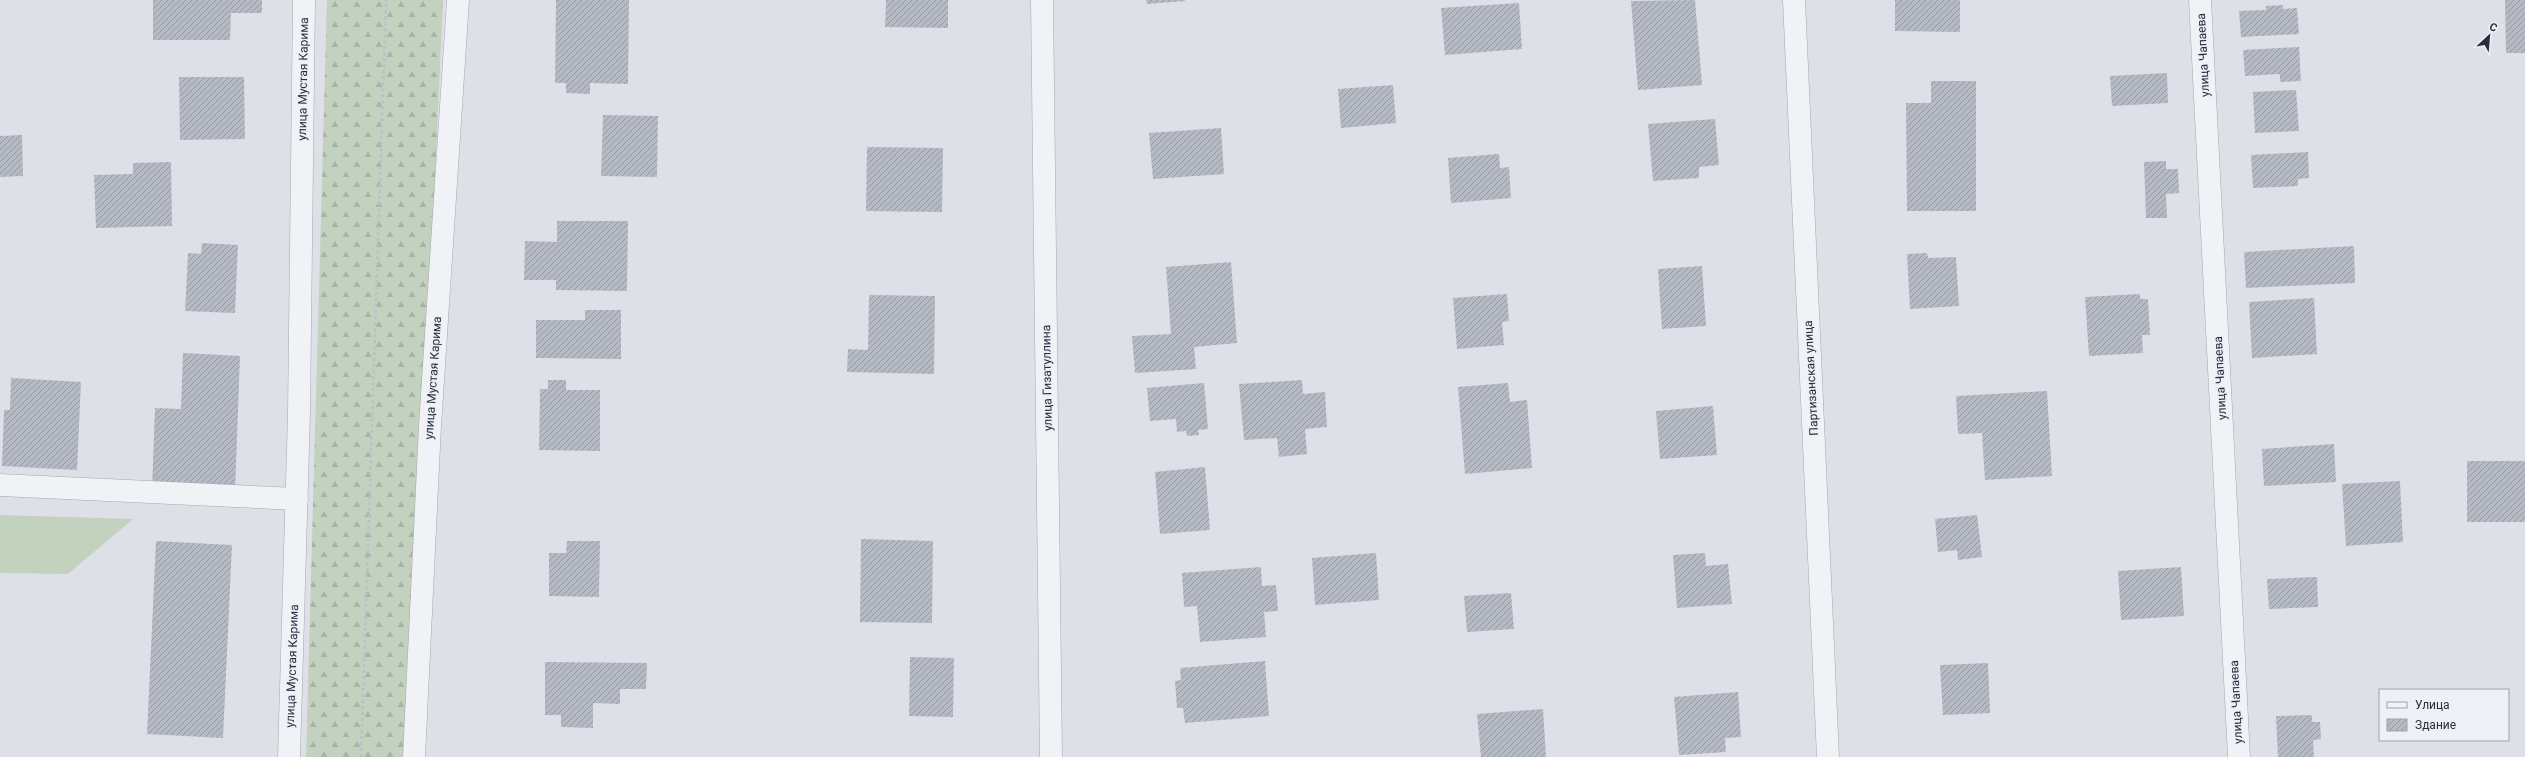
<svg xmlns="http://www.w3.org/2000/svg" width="2525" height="757" viewBox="0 0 2525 757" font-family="Roboto,sans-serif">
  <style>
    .grass { fill: #c3d1bf }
    .forest { fill: url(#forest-firs) }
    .building { fill: url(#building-hatch) }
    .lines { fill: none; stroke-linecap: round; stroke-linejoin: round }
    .minor-casing { stroke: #a3a8b1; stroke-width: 23 }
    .path { stroke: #bcbfc6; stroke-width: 2.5; stroke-dasharray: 3 3; stroke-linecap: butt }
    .minor { stroke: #f0f2f6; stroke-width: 22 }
    .labels { text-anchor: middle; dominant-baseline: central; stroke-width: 3; stroke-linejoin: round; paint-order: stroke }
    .street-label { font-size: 12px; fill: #272f3e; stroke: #edf0f5 }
  </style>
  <defs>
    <pattern id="forest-firs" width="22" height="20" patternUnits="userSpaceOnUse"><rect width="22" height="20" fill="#c3d1bf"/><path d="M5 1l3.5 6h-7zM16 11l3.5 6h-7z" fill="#a8b4a5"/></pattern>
    <pattern id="building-hatch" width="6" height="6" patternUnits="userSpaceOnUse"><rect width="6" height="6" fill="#b5bac4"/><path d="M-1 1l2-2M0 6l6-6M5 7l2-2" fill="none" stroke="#9398a1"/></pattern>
  </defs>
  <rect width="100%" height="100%" fill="#dde1e7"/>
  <path class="grass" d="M0,515L133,519L68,574L0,573Z"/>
  <path class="forest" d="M327,0H443L409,757H306Z"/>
  <g class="building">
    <path d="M153,0H262V13H231L230,40H153Z"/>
    <path d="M556,0H629L628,84L590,83V94L566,93V83H555Z"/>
    <path d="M886,0H948V28L885,27Z"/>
    <path d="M1146,0H1185V1L1147,4Z"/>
    <path d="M1695,0L1702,85L1638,90L1631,1Z"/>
    <path d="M1895,0H1960V32L1895,31Z"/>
    <path d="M2505,0H2525V53H2506Z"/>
    <path d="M1519,3L1522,49L1445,55L1441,8Z"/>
    <path d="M2283,5V9L2297,8L2299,34L2241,37L2239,11L2266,10V6Z"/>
    <path d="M2299,47L2301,81L2280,82V74L2245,76L2243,50Z"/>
    <path d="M2167,73L2168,103L2112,106L2110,76Z"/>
    <path d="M179,77H244L245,139L180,140Z"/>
    <path d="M1931,81H1976V211H1907L1906,103H1931Z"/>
    <path d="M1393,85L1396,123L1341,128L1338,89Z"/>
    <path d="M2296,90L2299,131L2255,133L2253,92Z"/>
    <path d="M603,115L658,116L657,177L601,176Z"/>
    <path d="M1715,119L1719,165L1699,167V178L1653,181L1648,124Z"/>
    <path d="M1221,128L1224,174L1153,179L1149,133Z"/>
    <path d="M22,135L23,176L0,177V136Z"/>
    <path d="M867,147L943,148L942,212L866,211Z"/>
    <path d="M2308,152L2309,178L2298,179V186L2253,188L2251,155Z"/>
    <path d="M1499,154L1500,168L1509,167L1511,198L1451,203L1448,158Z"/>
    <path d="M2166,161V169H2178L2179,193L2166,194L2167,218H2146L2144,162Z"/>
    <path d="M171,162L172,226L96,228L94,175L133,174V163Z"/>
    <path d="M557,221H628L627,291L556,290V280H524L525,241L557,242Z"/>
    <path d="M202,243L238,245L235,313L185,311L188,253L201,254Z"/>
    <path d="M2354,246L2355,283L2246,288L2244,252Z"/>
    <path d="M1927,253L1928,258L1956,257L1959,306L1910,309L1907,254Z"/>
    <path d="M1231,262L1237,343L1194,347L1196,369L1135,373L1132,336L1171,334L1166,267Z"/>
    <path d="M1702,266L1706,326L1662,329L1658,269Z"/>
    <path d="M1507,294L1509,321L1502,322L1504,345L1457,349L1453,298Z"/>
    <path d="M2140,294V299H2148L2150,335H2142L2143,353L2089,356L2085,297Z"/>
    <path d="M869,295L935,296L934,374L847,372L848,349L868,350Z"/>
    <path d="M2314,298L2317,354L2252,358L2249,302Z"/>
    <path d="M585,310H621V359L536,358V320H585Z"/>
    <path d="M183,353L240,356L235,493L152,489L155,408L181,409Z"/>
    <path d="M11,378L81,382L77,470L2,466L4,410H10Z"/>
    <path d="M548,380H566V390H600V451L539,450L540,389H548Z"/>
    <path d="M1302,380L1303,394L1325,392L1327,427L1305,429L1307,454L1279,457L1277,438L1244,440L1239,384Z"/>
    <path d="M1204,383L1208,429L1198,430L1199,435L1187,436L1186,431L1177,432L1176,419L1150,421L1147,388Z"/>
    <path d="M1508,383L1510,402L1527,400L1532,468L1465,474L1458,387Z"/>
    <path d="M2047,391L2052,476L1985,480L1982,433L1958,434L1956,396Z"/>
    <path d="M1713,406L1717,455L1660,459L1656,411Z"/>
    <path d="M2334,444L2336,482L2264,486L2262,449Z"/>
    <rect x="2467" y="461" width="58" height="61"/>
    <path d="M1205,467L1210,530L1160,534L1155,472Z"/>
    <path d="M2400,481L2403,542L2346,546L2342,484Z"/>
    <path d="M1977,515L1982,557L1958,560L1957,550L1938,552L1935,519Z"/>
    <path d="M861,539L933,541L932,623L860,622Z"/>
    <path d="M156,541L232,545L223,738L147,734Z"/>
    <path d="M567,541H600L599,597L549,596V553H566Z"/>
    <path d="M1376,553L1379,600L1315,605L1312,558Z"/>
    <path d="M1705,553L1706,566L1728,564L1732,604L1677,608L1673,555Z"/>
    <path d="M1261,567L1262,586L1276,585L1278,611L1264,612L1266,637L1200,642L1197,606L1184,607L1182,573Z"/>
    <path d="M2181,567L2184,616L2121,620L2118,571Z"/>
    <path d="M2317,577L2318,607L2269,609L2267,579Z"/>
    <path d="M1511,593L1514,629L1467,632L1464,596Z"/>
    <path d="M910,657L954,658L953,717L909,716Z"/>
    <path d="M1265,661L1269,716L1185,723L1183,708H1177L1175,681L1181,680L1180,668Z"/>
    <path d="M545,662L647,663L646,689H620V704L593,703V728L561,727V715H545Z"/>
    <path d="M1988,663L1990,713L1943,715L1940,665Z"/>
    <path d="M1738,692L1741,737L1725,738L1726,752L1679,755L1674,697Z"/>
    <path d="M1543,709L1546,757H1481L1477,714Z"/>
    <path d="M2312,715V722H2320L2321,739L2313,740L2314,757H2278L2276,716Z"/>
  </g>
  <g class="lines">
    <defs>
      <g id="minor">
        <path d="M1042,0L1051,757"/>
        <path d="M1794,0L1828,757"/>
        <path d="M2200,0L2239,757"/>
        <path d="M0,485L297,499"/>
        <path d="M289,757L299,413L304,0"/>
        <path d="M414,757L430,426L458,0"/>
      </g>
    </defs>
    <use href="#minor" class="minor-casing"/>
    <path class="path" d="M361,757L386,0"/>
    <use href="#minor" class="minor"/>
  </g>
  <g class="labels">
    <g class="street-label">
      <text transform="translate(2203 55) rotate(-93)">улица Чапаева</text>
      <text transform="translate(303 79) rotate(-89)">улица Мустая Карима</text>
      <text transform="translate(433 378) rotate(-86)">улица Мустая Карима</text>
      <text transform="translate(1047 378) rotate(-91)">улица Гизатуллина</text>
      <text transform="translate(1811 378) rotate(-93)">Партизанская улица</text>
      <text transform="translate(2220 378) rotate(-93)">улица Чапаева</text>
      <text transform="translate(292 666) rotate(-88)">улица Мустая Карима</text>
      <text transform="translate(2236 702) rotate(-93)">улица Чапаева</text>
    </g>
  </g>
  <rect x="2379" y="689" width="130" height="52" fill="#edf0f5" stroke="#9ea3ac"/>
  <rect x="2387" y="702" width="20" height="6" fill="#f0f2f6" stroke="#9ea3ac"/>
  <text x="2415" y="709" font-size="12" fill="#272f3e">Улица</text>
  <rect x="2387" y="719" width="20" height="12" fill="url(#building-hatch)" stroke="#9ea3ac"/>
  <text x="2415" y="729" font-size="12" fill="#272f3e">Здание</text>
  <g transform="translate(2489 36) rotate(26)" stroke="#edf0f5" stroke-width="3" paint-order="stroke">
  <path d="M0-3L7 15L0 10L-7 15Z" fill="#272f3e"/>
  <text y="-6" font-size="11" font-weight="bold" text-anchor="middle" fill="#272f3e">С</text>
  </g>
</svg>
